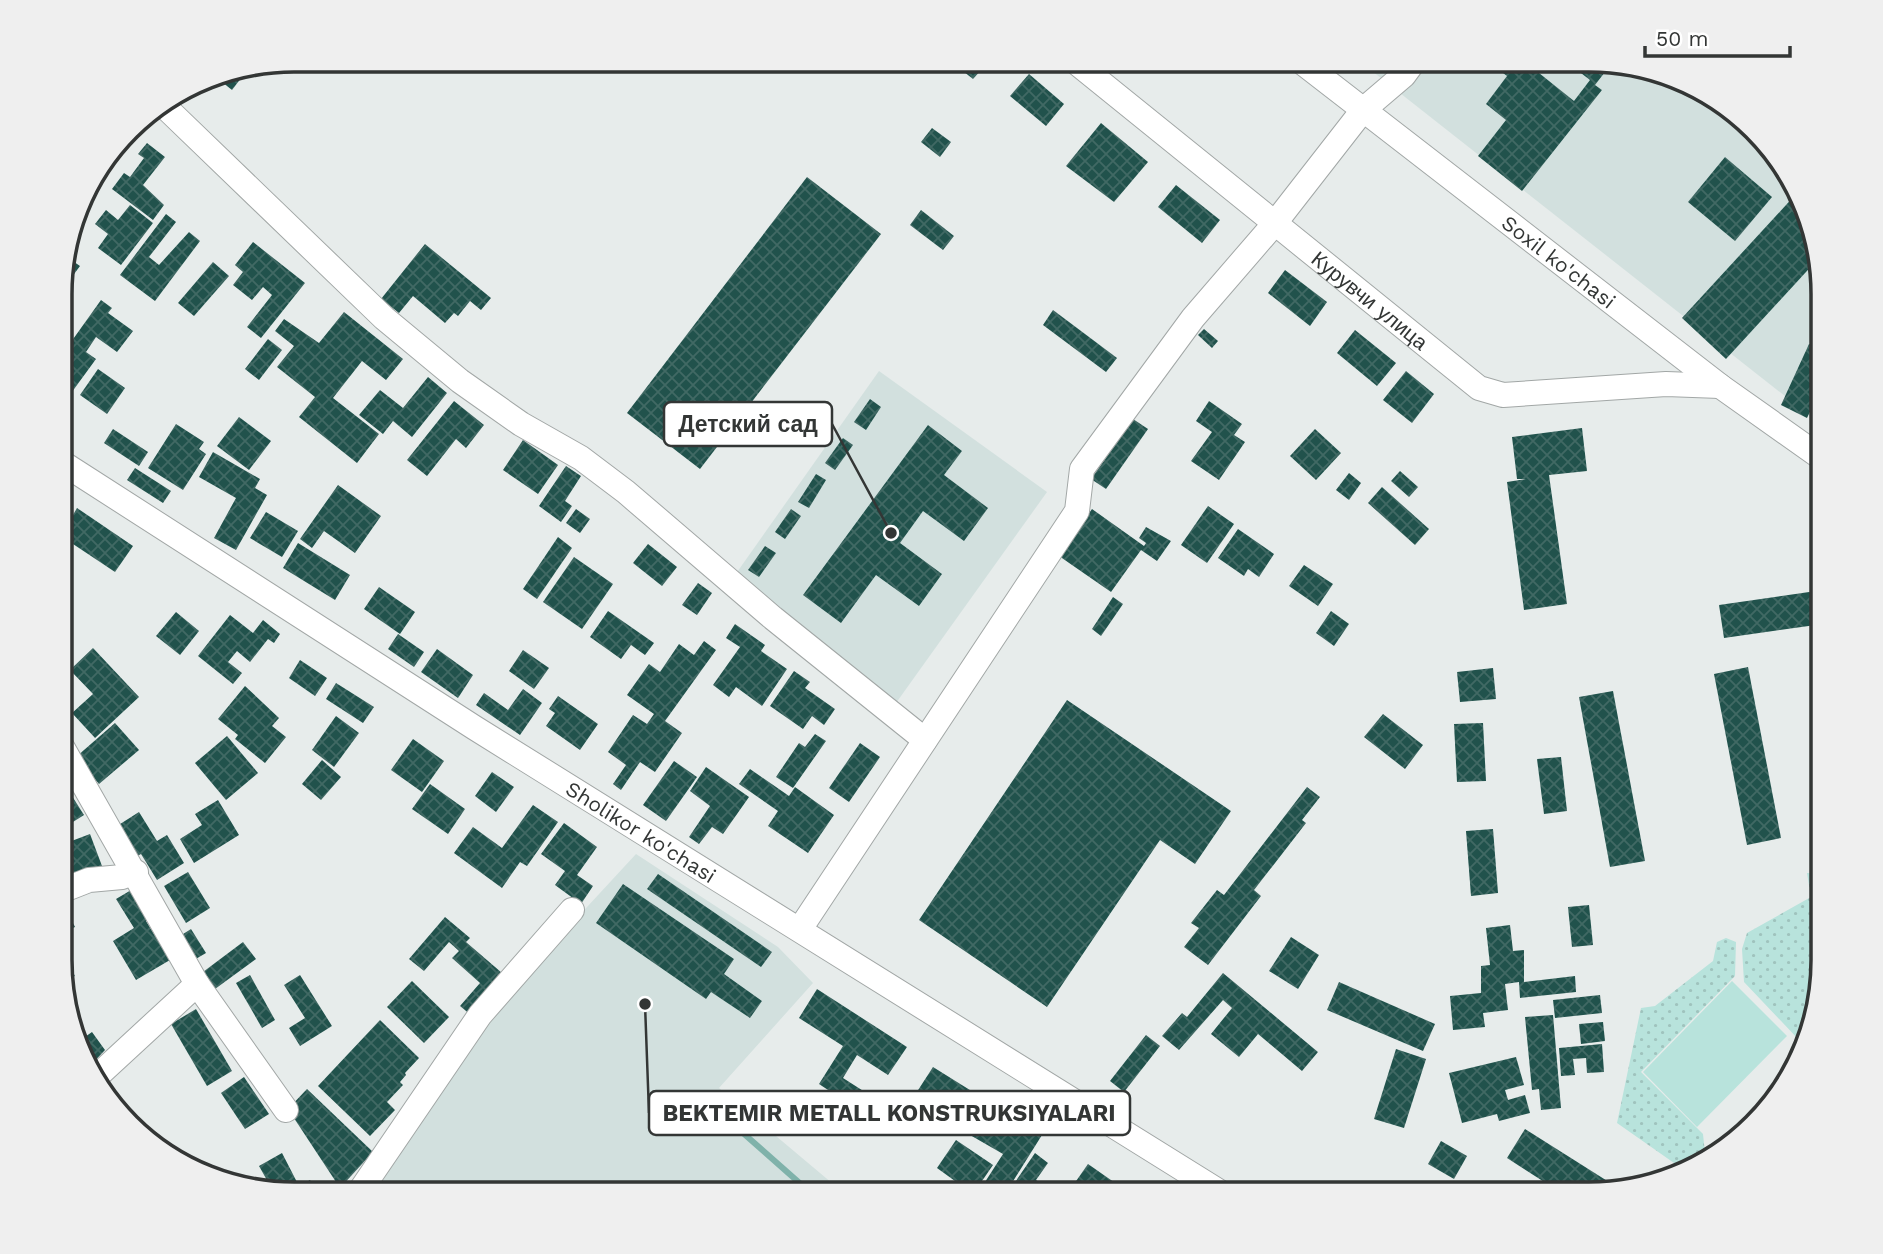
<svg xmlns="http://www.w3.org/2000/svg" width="1883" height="1254" viewBox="0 0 1883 1254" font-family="'Work Sans',sans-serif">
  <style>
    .built { fill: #d2e0de }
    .grass { fill: url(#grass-dots) }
    .pitch { fill: #b8e3dc }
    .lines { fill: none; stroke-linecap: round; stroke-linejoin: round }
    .stream { stroke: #7fb2aa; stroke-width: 6 }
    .building { fill: url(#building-cross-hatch) }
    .minor-casing { stroke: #a2a7a6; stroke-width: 26 }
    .minor { stroke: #fff; stroke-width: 24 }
    .labels { text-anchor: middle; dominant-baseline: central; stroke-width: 7; stroke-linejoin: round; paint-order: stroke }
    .street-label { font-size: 21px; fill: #333635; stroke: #fff }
    .rim { fill: none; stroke: #333635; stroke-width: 3.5 }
    .leader { fill: none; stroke: #333635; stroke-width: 2.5 }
    .callout-dot { fill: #333635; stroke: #fff; stroke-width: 2.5 }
    .callout { fill: #fff; stroke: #333635; stroke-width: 2.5 }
    .callout-label { font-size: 23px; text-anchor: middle; font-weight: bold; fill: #333635 }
  </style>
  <defs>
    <pattern id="grass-dots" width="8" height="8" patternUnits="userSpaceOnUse" patternTransform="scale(1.75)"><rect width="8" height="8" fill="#b8e3dc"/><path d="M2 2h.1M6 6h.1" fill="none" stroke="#9fc3bd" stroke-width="1.8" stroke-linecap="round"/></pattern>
    <pattern id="building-cross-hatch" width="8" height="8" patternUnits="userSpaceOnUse" patternTransform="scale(1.75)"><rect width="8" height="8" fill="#21524c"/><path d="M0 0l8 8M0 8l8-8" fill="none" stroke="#416964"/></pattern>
  </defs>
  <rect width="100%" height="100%" fill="#e7eceb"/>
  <g class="built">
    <path d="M1358,60H1590L1664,72L1720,99L1792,177L1823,279V426Z"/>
    <path d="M879,371L1047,492L896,703L735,575Z"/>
    <path d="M636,854L778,947L813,983L719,1088L845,1194H373L477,1026Z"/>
  </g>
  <g class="grass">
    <path d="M1807,873L1823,874V975L1799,1040L1744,982L1742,949L1747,933L1811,897Z"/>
    <path d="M1726,938L1736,942L1735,976L1641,1072L1703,1134L1706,1163L1684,1170L1617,1123L1641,1008L1655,1006L1713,961L1717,942Z"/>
  </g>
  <path class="pitch" d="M1732,981L1787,1036L1697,1127L1643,1072Z"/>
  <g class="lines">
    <path class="stream" d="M726,1118L812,1194"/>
  </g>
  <g class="building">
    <path d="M949,60H990L973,79Z"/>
    <path d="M1486,60H1529L1532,62L1529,65L1574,101L1590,80L1564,60L1612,63L1595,85L1602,90L1522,191L1478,156L1506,120L1486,104L1507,76Z"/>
    <path d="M248,69L232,90L213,75Z"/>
    <path d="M1029,74L1064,104L1046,126L1010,96Z"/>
    <path d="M1101,123L1148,162L1114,202L1066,166Z"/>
    <path d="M932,128L951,142L940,157L921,142Z"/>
    <path d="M147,143L165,157L143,185L164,205L153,220L112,189L124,173L130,177L144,158L138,154Z"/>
    <path d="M1725,157L1772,197L1735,241L1688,202Z"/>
    <path d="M807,177L881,234L700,469L627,413Z"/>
    <path d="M1176,185L1220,220L1202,243L1158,207Z"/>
    <path d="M1797,193L1817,260L1726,359L1682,318Z"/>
    <path d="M130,205L153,223L121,265L98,248L108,234L95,224L106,210L118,220Z"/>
    <path d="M921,210L954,236L943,250L910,225Z"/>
    <path d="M166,214L176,222L149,257L159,265L189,232L200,241L155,301L120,275Z"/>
    <path d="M253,242L305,283L261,338L247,327L272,295L263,287L252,300L233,285L243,272L235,265Z"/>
    <path d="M425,244L491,298L481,310L470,301L458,316L454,313L445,323L413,296L399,313L381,299Z"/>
    <path d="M64,255L80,266L69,281L65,277L61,282Z"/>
    <path d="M213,262L229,276L194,316L178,303Z"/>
    <path d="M1285,270L1327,302L1310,326L1268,293Z"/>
    <path d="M101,300L112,308L108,313L133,331L117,352L96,337L86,352L96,359L61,407V356Z"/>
    <path d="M1053,310L1117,358L1106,372L1043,325Z"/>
    <path d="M344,312L403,359L386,380L362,361L333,398L379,434L357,463L299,417L315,397L277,367L294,346L275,331L284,319L319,343Z"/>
    <path d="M1204,329L1218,341L1212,348L1198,335Z"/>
    <path d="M1355,330L1396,363L1377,386L1337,353Z"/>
    <path d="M268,339L282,350L259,380L245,369Z"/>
    <path d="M1809,344L1823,350V397L1818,395L1807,418L1781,405Z"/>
    <path d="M98,369L125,388L107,414L80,395Z"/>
    <path d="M1406,371L1434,394L1412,423L1383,400Z"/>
    <path d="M428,377L447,393L412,437L393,421L383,434L359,415L380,390L403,408Z"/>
    <path d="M870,399L881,407L866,430L854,422Z"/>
    <path d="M454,401L484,425L466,448L456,439L427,476L407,460Z"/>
    <path d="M1209,401L1242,424L1234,435L1245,442L1219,480L1191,461L1212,432L1196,421Z"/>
    <path d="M239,417L271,441L249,470L217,446Z"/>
    <path d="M1133,419L1148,429L1106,489L1091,479Z"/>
    <path d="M176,424L204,442L199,449L206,454L183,490L148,468Z"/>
    <path d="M928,425L962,451L944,475L988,508L964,541L923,511L900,543L942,574L919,606L876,575L841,623L803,595Z"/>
    <path d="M1582,428L1587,471L1549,475L1567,604L1524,610L1507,482L1526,479H1517L1512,437Z"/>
    <path d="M113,429L148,452L139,466L104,443Z"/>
    <path d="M1315,429L1341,453L1316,480L1290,456Z"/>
    <path d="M843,438L853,445L835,470L825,463Z"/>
    <path d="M523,440L558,465L538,494L503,470Z"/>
    <path d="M213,452L260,479L255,488L267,495L236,550L214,538L236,498L199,477Z"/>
    <path d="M566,466L581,476L565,501L572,506L561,522L539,506Z"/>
    <path d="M135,468L171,491L163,503L127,480Z"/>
    <path d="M1400,471L1418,487L1409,497L1391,481Z"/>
    <path d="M1349,473L1361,483L1349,500L1336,490Z"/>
    <path d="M816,474L826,480L809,508L798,502Z"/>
    <path d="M338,485L381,516L355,553L324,531L312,548L300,539Z"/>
    <path d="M1382,487L1429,529L1415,545L1368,503Z"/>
    <path d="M1208,506L1234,524L1207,563L1181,545Z"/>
    <path d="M77,508L133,546L115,572L61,536Z"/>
    <path d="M576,509L590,519L580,533L566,523Z"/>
    <path d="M791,509L801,516L785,539L775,532Z"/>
    <path d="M1092,509L1144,546L1146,543L1139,538L1146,527L1171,541L1157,561L1141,550L1111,592L1059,556Z"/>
    <path d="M266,512L298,531L282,557L250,538Z"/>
    <path d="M1238,529L1274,554L1259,577L1248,569L1244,576L1218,558Z"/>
    <path d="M558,537L572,548L537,599L523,589Z"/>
    <path d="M298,543L350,575L335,600L283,568Z"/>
    <path d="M648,544L677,567L662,586L633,563Z"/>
    <path d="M765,546L776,553L759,577L748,570Z"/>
    <path d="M574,557L613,584L582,629L543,602Z"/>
    <path d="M1304,565L1333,584L1318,606L1289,586Z"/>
    <path d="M698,583L712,593L697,615L682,605Z"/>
    <path d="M379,587L415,612L400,634L364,609Z"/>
    <path d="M1823,590V624L1724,638L1719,605Z"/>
    <path d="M1113,597L1123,604L1101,636L1092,629Z"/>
    <path d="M608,611L654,643L645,655L631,645L621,659L590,637Z"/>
    <path d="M1331,611L1349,624L1334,646L1316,633Z"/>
    <path d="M176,612L199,631L180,655L156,636Z"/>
    <path d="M230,615L253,633L263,620L280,634L274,643L268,639L250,662L237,651L228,662L242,673L233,684L198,656Z"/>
    <path d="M735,624L765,645L761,651L787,669L762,706L736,687L729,697L713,685L740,647L726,638Z"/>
    <path d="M398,634L424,652L414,667L388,649Z"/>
    <path d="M704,641L716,650L665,721L682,733L655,772L640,762L621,790L613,784L626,765L608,752L633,715L647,724L654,714L627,695L649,664L660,672L679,644L694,655Z"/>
    <path d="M93,648L139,697L95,738L72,713L93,694L70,670Z"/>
    <path d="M437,649L473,675L458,698L421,672Z"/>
    <path d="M523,650L549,668L534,689L509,671Z"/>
    <path d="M300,660L327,678L315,696L289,678Z"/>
    <path d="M1748,667L1781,838L1747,845L1714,674Z"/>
    <path d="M1493,668L1496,699L1460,702L1457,672Z"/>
    <path d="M794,671L810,682L805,688L835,709L824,725L812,716L803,729L770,706Z"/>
    <path d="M336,683L374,707L363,723L326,699Z"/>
    <path d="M245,686L279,718L272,726L286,737L265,763L235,739L238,735L218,719Z"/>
    <path d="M523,689L542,703L520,735L476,705L484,693L508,710Z"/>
    <path d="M1613,691L1645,861L1610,867L1579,697Z"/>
    <path d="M558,696L598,724L580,750L546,726L555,713L549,709Z"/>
    <path d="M1067,700L1231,811L1195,864L1160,840L1047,1007L919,920Z"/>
    <path d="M1383,714L1423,745L1405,769L1364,737Z"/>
    <path d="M336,716L359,733L334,767L312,750Z"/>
    <path d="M115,723L139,750L99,784L76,757Z"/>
    <path d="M1483,723L1486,781L1457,782L1454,724Z"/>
    <path d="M815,734L826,741L793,788L776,777L799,743L805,747Z"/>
    <path d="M227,736L258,773L226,800L195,763Z"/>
    <path d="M413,739L444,761L422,792L391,770Z"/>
    <path d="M860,743L880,757L849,802L829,788Z"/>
    <path d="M1561,757L1567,811L1544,814L1537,759Z"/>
    <path d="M322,760L341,777L321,800L302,784Z"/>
    <path d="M674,761L697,777L666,821L643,805Z"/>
    <path d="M706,767L749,797L723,834L712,827L699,844L689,837L710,806L690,791Z"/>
    <path d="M750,769L789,796L795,787L834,815L808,853L768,826L778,811L739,784Z"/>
    <path d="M492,772L514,787L496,812L475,796Z"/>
    <path d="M430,784L465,809L448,834L412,809Z"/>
    <path d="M65,785L84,815L65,827L61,822V787Z"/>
    <path d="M1307,787L1320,797L1302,820L1306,823L1254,890L1261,896L1208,965L1184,947L1199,928L1191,923L1217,890L1224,895Z"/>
    <path d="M218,800L239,835L194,863L180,839L202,825L195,814Z"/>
    <path d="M533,805L558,822L527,866L520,862L502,888L454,853L473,827L502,848Z"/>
    <path d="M139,812L157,841L167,835L184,863L157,880L141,854L136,857L117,826Z"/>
    <path d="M564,823L597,847L577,875L593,886L581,904L555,885L565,871L541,854Z"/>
    <path d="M1493,829L1498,893L1471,896L1466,831Z"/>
    <path d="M90,834L102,866L61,881V845Z"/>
    <path d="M188,872L210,908L186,923L164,886Z"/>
    <path d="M658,874L772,952L761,967L647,889Z"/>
    <path d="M623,884L734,959L724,974L762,1001L750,1018L711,992L706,999L596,923Z"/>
    <path d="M138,886L156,915L146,921L170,960L136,980L113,941L134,928L116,899Z"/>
    <path d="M1589,905L1593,945L1572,947L1568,907Z"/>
    <path d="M64,906L75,927L61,934V908Z"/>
    <path d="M445,917L470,938L466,942L502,973L472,1016L460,1006L480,983L452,958L459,951L449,942L424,971L409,959Z"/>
    <path d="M1510,925L1513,951L1524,950V982L1575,976L1576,992L1520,998L1519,982L1505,984L1508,1010L1483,1013L1485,1027L1453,1030L1450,996L1481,993V966L1490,965L1486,928Z"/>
    <path d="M191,929L206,953L194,960L180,936Z"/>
    <path d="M1291,937L1319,955L1298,989L1269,971Z"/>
    <path d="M243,942L256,959L215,989L203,972Z"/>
    <path d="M61,950L75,976L61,982Z"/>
    <path d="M1223,973L1318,1052L1302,1071L1258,1034L1239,1057L1211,1034L1232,1008L1223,1000L1179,1050L1162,1036L1182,1013L1187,1017Z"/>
    <path d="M250,975L275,1020L262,1028L236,983Z"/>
    <path d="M300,975L332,1026L300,1046L289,1028L305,1018L284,985Z"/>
    <path d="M412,981L449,1017L424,1043L387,1007Z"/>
    <path d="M1339,982L1435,1024L1423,1051L1327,1010Z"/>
    <path d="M817,989L907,1047L888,1075L857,1055L843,1078L879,1101L869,1117L819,1084L843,1046L799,1018Z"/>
    <path d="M1600,995L1602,1013L1555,1018L1553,1000Z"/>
    <path d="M196,1009L232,1071L207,1086L171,1024Z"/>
    <path d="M1553,1015L1561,1108L1541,1110L1539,1089L1532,1090L1525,1017Z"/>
    <path d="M380,1020L419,1058L405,1073L406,1075L400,1082L403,1085L387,1102L395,1110L370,1136L318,1086Z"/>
    <path d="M1603,1022L1605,1041L1581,1044L1579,1024Z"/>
    <path d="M75,1031L82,1039L92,1032L105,1050L88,1068Z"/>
    <path d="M1146,1035L1160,1046L1124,1092L1110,1081Z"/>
    <path d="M1602,1044L1604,1072L1587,1073L1586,1058L1573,1059L1575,1075L1561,1076L1559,1048Z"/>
    <path d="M1396,1049L1426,1059L1404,1128L1374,1119Z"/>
    <path d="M1516,1057L1524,1085L1505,1090L1508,1100L1525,1095L1530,1113L1499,1121L1497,1114L1462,1123L1449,1073Z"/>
    <path d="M933,1067L1042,1135L1005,1194L985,1182L1003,1154L911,1101Z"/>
    <path d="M244,1077L269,1114L245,1129L221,1093Z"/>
    <path d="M307,1089L373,1152L340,1188L288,1109Z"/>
    <path d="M1525,1129L1620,1189L1604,1194H1563L1507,1158Z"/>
    <path d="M956,1140L993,1165L973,1194L937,1168Z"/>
    <path d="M1441,1141L1467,1156L1454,1179L1428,1164Z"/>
    <path d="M282,1153L299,1186L310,1180L318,1194L273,1191L259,1166Z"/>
    <path d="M1035,1153L1048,1163L1036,1180L1046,1187L1041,1194H1007Z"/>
    <path d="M1088,1164L1131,1194H1067Z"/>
  </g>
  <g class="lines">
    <defs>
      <g id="minor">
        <path id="s1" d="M1073,60L1479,388L1503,395L1666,384L1720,386"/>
        <path id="s2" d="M1299,60L1720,386L1823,459"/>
        <path d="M162,104L384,318L460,381L521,424L581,458L626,492L773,618L925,740"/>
        <path id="s3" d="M61,462L475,728L1223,1194"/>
        <path d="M61,745L197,984L286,1110"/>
        <path d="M61,891L89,880L122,877L136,872"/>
        <path d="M800,929L1077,511L1082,469L1193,318L1275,223L1363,110L1404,75L1415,60"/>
        <path d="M93,1080L197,984"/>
        <path d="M358,1194L480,1015L572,910"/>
      </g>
    </defs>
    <use href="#minor" class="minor-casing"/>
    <use href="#minor" class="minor"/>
  </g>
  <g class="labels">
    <g class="street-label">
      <text stroke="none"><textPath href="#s2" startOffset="329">Soxil ko'chasi</textPath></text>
      <text stroke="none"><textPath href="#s1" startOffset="382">Курувчи улица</textPath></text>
      <text stroke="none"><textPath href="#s3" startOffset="688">Sholikor ko'chasi</textPath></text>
    </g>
  </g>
  <path d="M0 0H1883V1254H0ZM294 72H1589A222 222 0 0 1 1811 294V960A222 222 0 0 1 1589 1182H294A222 222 0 0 1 72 960V294A222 222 0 0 1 294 72Z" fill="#efefef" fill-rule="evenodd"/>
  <path class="rim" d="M294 72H1589A222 222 0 0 1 1811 294V960A222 222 0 0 1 1589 1182H294A222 222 0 0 1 72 960V294A222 222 0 0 1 294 72Z"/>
  <path class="leader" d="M891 533L832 424M645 1004L649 1113"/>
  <g class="callout-dot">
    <circle cx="891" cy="533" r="7"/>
    <circle cx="645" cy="1004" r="7"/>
  </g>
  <g class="callout">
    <rect x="664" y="402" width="168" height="44" rx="7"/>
    <rect x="649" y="1091" width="481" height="44" rx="7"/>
  </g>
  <g class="callout-label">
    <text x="748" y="432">Детский сад</text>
    <text x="889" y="1121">BEKTEMIR METALL KONSTRUKSIYALARI</text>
  </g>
  <path d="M1645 46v10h145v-10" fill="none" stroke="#333635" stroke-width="3.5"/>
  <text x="1656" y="46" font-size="21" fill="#333635" stroke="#ffffff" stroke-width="5" paint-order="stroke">50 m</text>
</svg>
